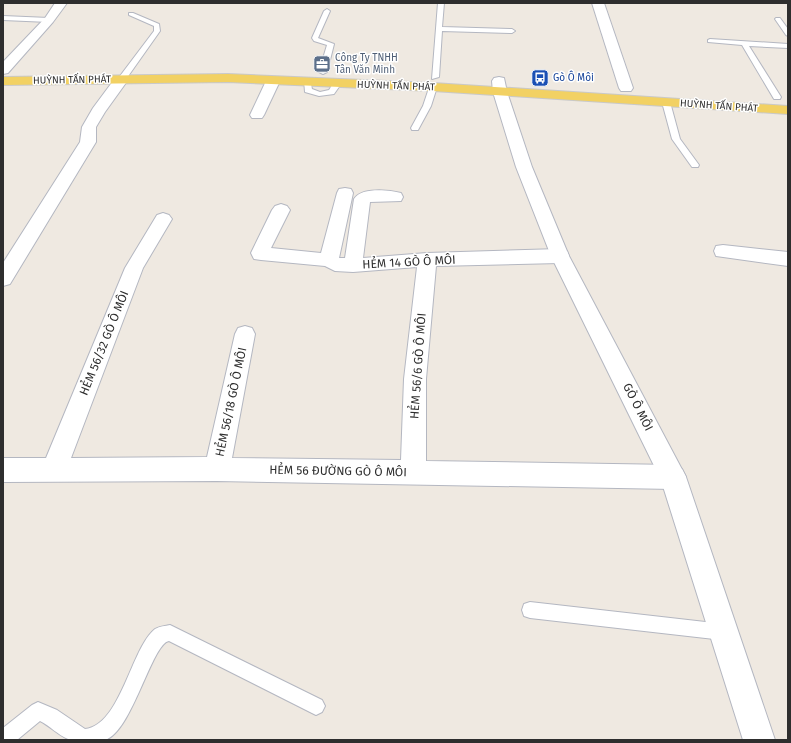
<svg xmlns="http://www.w3.org/2000/svg" width="791" height="743" viewBox="0 0 791 743" font-family="'Fira Sans',sans-serif">
  <style>
    .lines { fill: none; stroke-linecap: round; stroke-linejoin: round }
    .lane-casing { stroke: #b4b7c1; stroke-width: 2 }
    .street-casing { stroke: #b4b7c1; stroke-width: 2 }
    .secondary-casing { stroke: #b4b7c1; stroke-width: 2 }
    .primary-casing { stroke: #c9c9c9; stroke-width: 2 }
    .lane { fill: #fff; fill-rule: evenodd }
    .street { fill: #fff; fill-rule: evenodd }
    .secondary { fill: #fff; fill-rule: evenodd }
    .primary { fill: #f2d163; fill-rule: evenodd }
    .labels { text-anchor: middle; dominant-baseline: central; stroke-width: 3; stroke-linejoin: round; paint-order: stroke }
    .far-service-label { font-size: 10px; fill: #4e5e75; stroke: #fff; text-anchor: start }
    .far-transit-label { font-size: 10px; fill: #164399; stroke: #fff; text-anchor: start }
    .far-street-label { font-size: 10px; fill: #2e2e2e; stroke: #fff }
    .street-label { font-size: 12px; fill: #2e2e2e; stroke: #fff }
  </style>
  <rect width="100%" height="100%" fill="#efe9e1"/>
  <g class="lines">
    <defs>
      <g id="lane">
        <path d="M438,3H444L442,27L512,29L515,31L512,33L442,31L439,77L432,79Z"/>
        <path d="M327,9L330,11L318,38L334,44L327,72L323,74L319,72L327,45L314,41L312,38L324,11Z"/>
        <path d="M129,13H133L159,24L160,31L124,82H121L117,80L154,31V26L129,15Z"/>
        <path d="M3,16L49,18L52,20L49,22L3,20Z"/>
        <path d="M776,18H780L788,29V36L786,35L775,19Z"/>
        <path d="M710,39L788,44V48L749,46L781,97L780,99H774L742,45L708,42V40Z"/>
        <path d="M304,80H310L312,89L320,92L329,90L334,82L341,84L334,94L319,96L305,92Z"/>
        <path d="M430,85L437,87L431,106L418,130H412L411,128L423,106Z"/>
        <path d="M663,100L670,102L680,139L699,165L698,167H692L672,139L662,102Z"/>
        <path d="M530,602L723,624L729,626L731,632L729,638L723,640L530,618L524,616L522,610L524,604Z"/>
        <path d="M170,625L322,700L325,706L322,712L316,715L310,712L169,641C152,643 132,732 105,740C100,742 92,740 87,740C81,740 73,741 68,739C58,735 50,726 40,721L17,740H3V728L32,705L38,702L57,710L85,729C121,725 131,648 155,629C160,626 165,626 170,625Z"/>
      </g>
      <g id="street">
        <path d="M55,3H67L53,22L8,73L3,74V62L45,18Z"/>
        <path d="M592,3H604L633,88L631,91H621L619,88Z"/>
        <path d="M121,76L126,77L128,80L105,112L96,127V142L10,284L3,286V263L80,142L82,127L93,108L116,77Z"/>
        <path d="M273,77L278,78L280,81L264,115L262,118H252L250,115L266,81L268,78Z"/>
        <path d="M345,188L351,189L353,193L339,258H345L354,199C361,187 389,190 401,193L403,197L401,201L370,202L363,258L427,253L560,249L567,251L569,256L567,261L560,263L436,266L426,379V461L673,465L682,469L686,477L682,485L673,489L217,481L3,482V458H46L125,268L157,215L163,213L169,215L172,219L143,268L71,458L207,457L235,334L238,328L245,326L252,328L255,334L232,458L401,460L404,379L417,267L353,272L335,271L325,266L261,260L254,259L251,253L272,210L275,206L281,204L287,206L290,210L271,248L321,253L337,193L339,189Z"/>
        <path d="M723,245L788,252V266L716,256L714,251L716,246Z"/>
      </g>
      <path id="secondary" d="M499,77L504,78L507,92L532,167L569,256L686,477L775,740H743L661,480L551,256L516,167L493,92L492,81L494,78Z"/>
      <path id="primary" d="M228,74L433,83L788,106V114L433,91L228,82L3,85V77Z"/>
    </defs>
    <use href="#lane" class="lane-casing"/>
    <use href="#street" class="street-casing"/>
    <use href="#secondary" class="secondary-casing"/>
    <use href="#primary" class="primary-casing"/>
    <use href="#lane" class="lane"/>
    <use href="#street" class="street"/>
    <use href="#secondary" class="secondary"/>
    <use href="#primary" class="primary"/>
  </g>
  <defs>
    <symbol id="office-square" viewBox="-11 -11 22 22"><rect x="-9" y="-9" width="18" height="18" rx="4" fill="#5c6f8a" stroke="#fff"/><path d="M-6-3h4V-5.5h4V-3h4V5H-6ZM-1-4.5V-3h2v-1.5ZM-6 0V1H6V0Z" fill="#fff"/></symbol>
    <symbol id="bus-square" viewBox="-11 -11 22 22"><rect x="-9" y="-9" width="18" height="18" rx="4" fill="#1a4fb4" stroke="#fff"/><path d="M-5-6H5V4H4V6H2V4H-2V6H-4V4H-5ZM-3.5-4V0h7V-4ZM-3.5 1.2v1.5H-2V1.2ZM2 1.2v1.5H3.5V1.2Z" fill="#fff"/></symbol>
  </defs>
  <g fill-rule="evenodd">
    <use href="#office-square" x="312" y="54" width="20" height="20"/>
    <use href="#bus-square" x="530" y="68" width="20" height="20"/>
  </g>
  <g class="labels">
    <g class="far-service-label">
      <text x="335" y="58">Công Ty TNHH<tspan x="335" dy="12">Tân Văn Minh</tspan></text>
    </g>
    <g class="far-transit-label">
      <text x="553" y="78">Gò Ô Môi</text>
    </g>
    <g class="far-street-label">
      <text transform="translate(72 80) rotate(-1)">HUỲNH TẤN PHÁT</text>
      <text transform="translate(396 86) rotate(2)">HUỲNH TẤN PHÁT</text>
      <text transform="translate(719 106) rotate(4)">HUỲNH TẤN PHÁT</text>
    </g>
    <g class="street-label">
      <text transform="translate(409 262) rotate(-3)">HẺM 14 GÒ Ô MÔI</text>
      <text transform="translate(104 343) rotate(-68)">HẺM 56/32 GÒ Ô MÔI</text>
      <text transform="translate(418 366) rotate(-86)">HẺM 56/6 GÒ Ô MÔI</text>
      <text transform="translate(231 402) rotate(-78)">HẺM 56/18 GÒ Ô MÔI</text>
      <text transform="translate(638 407) rotate(63)">GÒ Ô MÔI</text>
      <text transform="translate(338 471) rotate(1)">HẺM 56 ĐƯỜNG GÒ Ô MÔI</text>
    </g>
  </g>
  <rect width="791" height="743" fill="none" stroke="#2e2e2e" stroke-width="8"/>
</svg>
